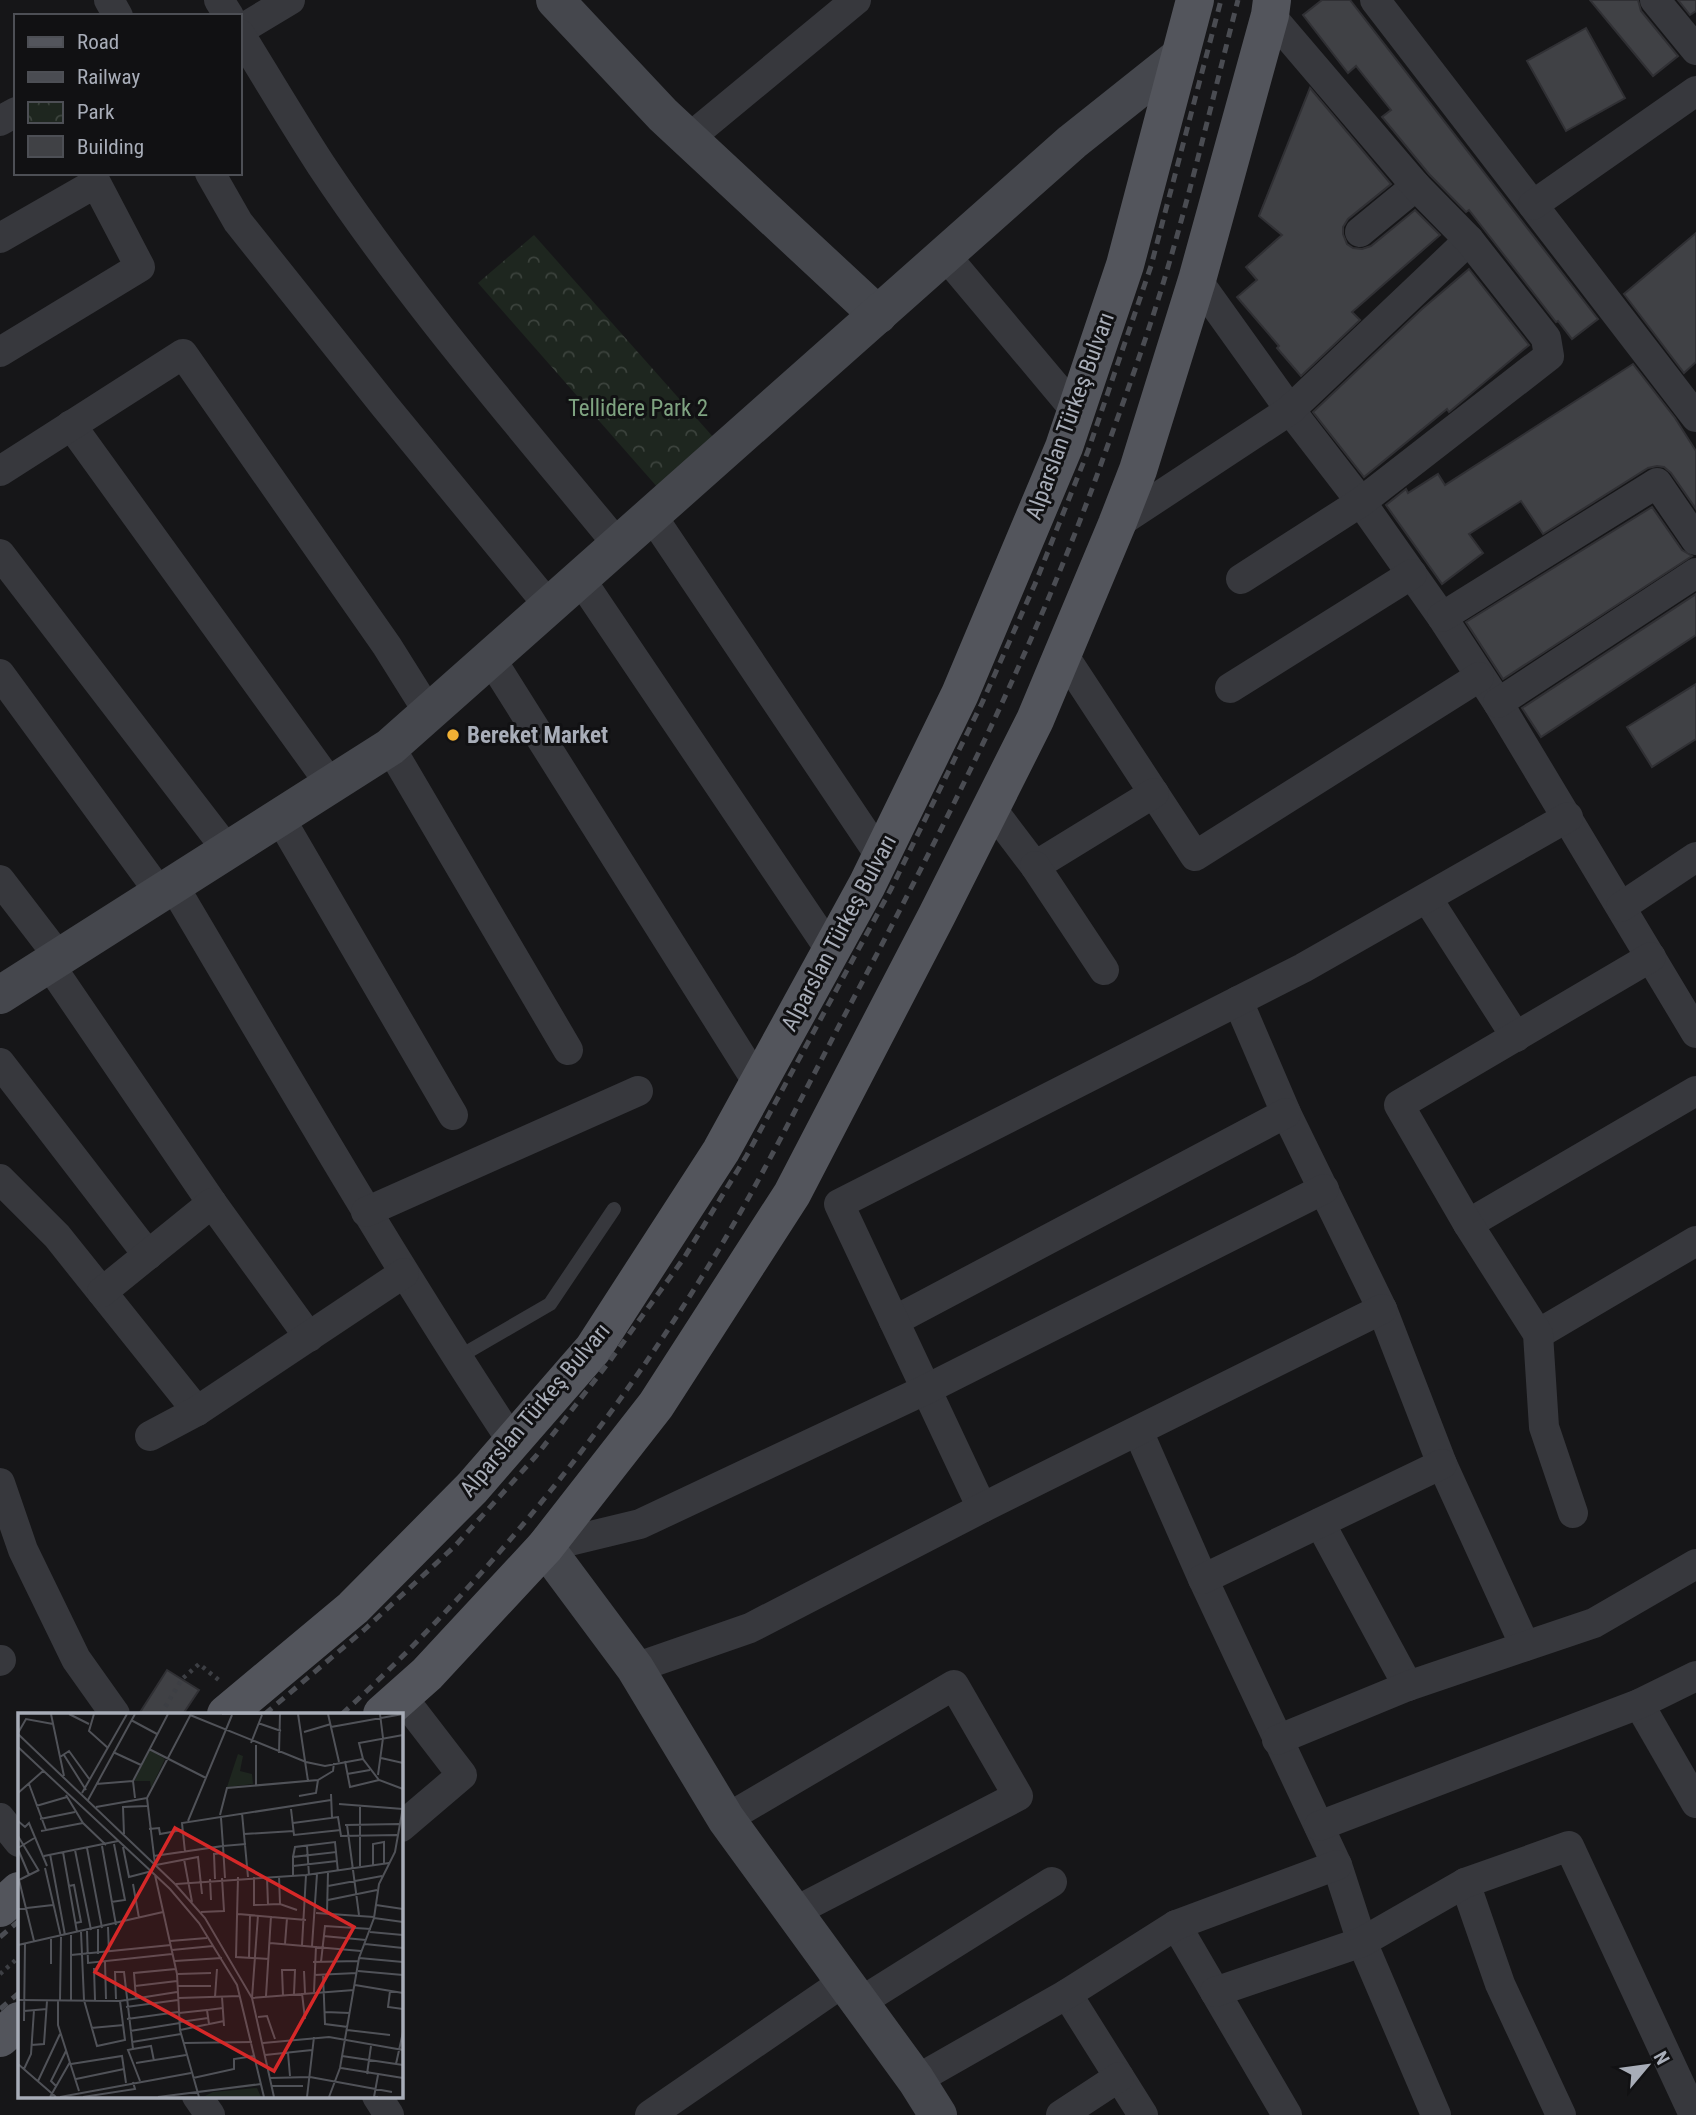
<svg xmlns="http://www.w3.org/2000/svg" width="1696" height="2115" viewBox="0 0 1696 2115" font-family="'Roboto Condensed',sans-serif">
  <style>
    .park { fill: url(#park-crowns) }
    .building { fill: #404145; stroke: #303034; stroke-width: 2 }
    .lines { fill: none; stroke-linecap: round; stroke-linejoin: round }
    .path { stroke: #3d3f44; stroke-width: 4.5; stroke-dasharray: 3.5 5; stroke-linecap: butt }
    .lane { stroke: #37383d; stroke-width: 14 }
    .street { stroke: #37383d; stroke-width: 30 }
    .secondary { stroke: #45474d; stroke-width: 38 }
    .primary { stroke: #53555c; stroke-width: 38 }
    .rail { stroke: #4a4c52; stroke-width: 5; stroke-dasharray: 9 7; stroke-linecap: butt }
    .poi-dot { fill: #f2b134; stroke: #111113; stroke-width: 2.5 }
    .labels { text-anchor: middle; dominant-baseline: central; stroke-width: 6; stroke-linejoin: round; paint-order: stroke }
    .park-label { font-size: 23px; fill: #7fa381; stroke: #111113 }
    .street-label { font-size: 23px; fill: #a8adb8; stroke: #111113 }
    .poi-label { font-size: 23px; font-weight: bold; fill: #a8adb8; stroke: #111113; text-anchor: start }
    .inset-road { fill: none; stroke: #505258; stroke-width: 2 }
    .view { fill: #d62828; fill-opacity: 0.15; stroke: #d62828; stroke-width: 3.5 }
    .inset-edge { fill: none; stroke: #a8adb8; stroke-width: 3.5 }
  </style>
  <defs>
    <pattern id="park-crowns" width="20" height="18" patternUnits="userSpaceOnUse" patternTransform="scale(1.75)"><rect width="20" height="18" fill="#1e261f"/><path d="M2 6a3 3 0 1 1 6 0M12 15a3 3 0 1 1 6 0" fill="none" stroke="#3c433d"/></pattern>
  </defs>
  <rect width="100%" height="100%" fill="#161618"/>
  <path class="park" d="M534,235L722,447L666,497L478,283Z"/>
  <g class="building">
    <path d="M1322,0H1350L1598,319L1572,339L1558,321L1556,322L1469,210L1466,212L1429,174L1382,117L1391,110L1356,66L1348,73L1303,15Z"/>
    <path d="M1590,0H1638L1641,11L1678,56L1653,76Z"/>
    <path d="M1678,0H1696V11L1690,15Z"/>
    <path d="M1586,28L1625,98L1566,131L1527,61Z"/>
    <path d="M1310,88L1391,184L1348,219L1343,227V234L1347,244L1353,248L1362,249L1371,246L1415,210L1440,235L1352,312L1360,320L1301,376L1277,348L1279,346L1237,297L1257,280L1246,267L1282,235L1259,216Z"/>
    <path d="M1696,233V362L1684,373L1624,294Z"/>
    <path d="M1469,269L1529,345L1449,412L1447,409L1364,477L1313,412L1422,309Z"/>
    <path d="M1633,364L1675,418L1696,451V509L1671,473L1664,467L1657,466L1648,468L1543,534L1521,501L1469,534L1483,553L1442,584L1386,505L1406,489L1408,493L1438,474L1445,485Z"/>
    <path d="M1652,507L1682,550L1692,556L1503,679L1466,622Z"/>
    <path d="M1696,594V635L1541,737L1522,708Z"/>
    <path d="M1696,684V739L1652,767L1627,727Z"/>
    <path d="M167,1670L199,1690L183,1714H139Z"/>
  </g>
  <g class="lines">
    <g class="path">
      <path d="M161,1714L182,1679L199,1664L220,1681"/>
      <path d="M0,1974L19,1957"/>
    </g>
    <path class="lane" d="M457,1358L550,1304L614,1209"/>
    <g class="street">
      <path d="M109,0L118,16"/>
      <path d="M219,0L229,16"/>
      <path d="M1375,0L1696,417"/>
      <path d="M1655,0L1696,50"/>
      <path d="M240,30L290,0"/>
      <path d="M240,34C267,78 293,122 321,165C410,299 517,422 619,546"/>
      <path d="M0,121L16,112"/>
      <path d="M688,139L856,0"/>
      <path d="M210,173L238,222L384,405L550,607"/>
      <path d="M1533,205L1696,91"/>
      <path d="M1360,232L1416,186"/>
      <path d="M0,238L96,183L140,267L0,352"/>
      <path d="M945,255L1076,411"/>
      <path d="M1197,280L1290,410L1361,502L1442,617L1498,703L1696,1033"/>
      <path d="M71,425L331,785"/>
      <path d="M0,471L183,354L387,646L429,713"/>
      <path d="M652,516L881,857"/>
      <path d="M1117,524L1290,410L1469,240"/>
      <path d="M0,554L228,851"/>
      <path d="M1241,579L1361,502L1549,356L1546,338L1469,240L1416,186L1270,15"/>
      <path d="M581,580L831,951"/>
      <path d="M1442,617L1657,483L1696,540"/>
      <path d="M1062,653L1195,856L1479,677"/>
      <path d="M491,659L758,1083"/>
      <path d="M0,674L160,893"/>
      <path d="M1230,688L1412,574"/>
      <path d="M1498,703L1696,573"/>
      <path d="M390,747L568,1050"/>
      <path d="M991,808L1035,866L1154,793"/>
      <path d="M280,818L453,1115"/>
      <path d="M1035,866L1104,970"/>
      <path d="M0,880L59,957"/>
      <path d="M173,885C284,1072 392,1260 512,1441"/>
      <path d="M1427,898L1516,1037"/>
      <path d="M1621,907L1696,857"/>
      <path d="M49,964L212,1203"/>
      <path d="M1238,1001L1286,1113L1382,1309L1442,1464L1525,1646"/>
      <path d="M0,1063L148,1255"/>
      <path d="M0,1179L57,1236L197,1411"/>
      <path d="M366,1212L638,1091"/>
      <path d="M1468,1224L1696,1091"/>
      <path d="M102,1292L212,1203L309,1337"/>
      <path d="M894,1321L1286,1113"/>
      <path d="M1538,1334L1696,1241"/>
      <path d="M1138,1431L1203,1579L1337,1865L1362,1942L1436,2115"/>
      <path d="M150,1436L197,1411L404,1273"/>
      <path d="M0,1483L23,1550L76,1659L115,1714"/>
      <path d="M982,1508L839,1204L1303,968L1568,817"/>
      <path d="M1573,1513L1544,1427L1538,1334L1468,1224L1399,1105L1651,957"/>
      <path d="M1320,1523L1408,1686"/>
      <path d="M545,1547L640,1524L927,1389L1324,1189"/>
      <path d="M1203,1579L1442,1464"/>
      <path d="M0,1661L1,1660"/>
      <path d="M635,1668L750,1628L982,1508L1382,1309"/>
      <path d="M1639,1704L1696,1803"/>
      <path d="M1277,1740L1408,1686L1594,1623L1696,1564"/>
      <path d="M0,1818L19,1842"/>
      <path d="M726,1819L954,1685L1018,1796L794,1912"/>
      <path d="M1319,1826L1639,1704L1696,1676"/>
      <path d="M401,1827L462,1775L402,1697"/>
      <path d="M1465,1883L1500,1984L1561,2115"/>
      <path d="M1176,1925L1287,2115"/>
      <path d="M1215,1992L1362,1942L1465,1883L1569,1846L1694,2115"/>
      <path d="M1067,1994L1143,2115"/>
      <path d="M859,2003L1052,1882"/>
      <path d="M916,2080L1067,1994L1176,1925L1337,1865"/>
      <path d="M197,2096L210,2115"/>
      <path d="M377,2096L389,2115"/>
      <path d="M650,2115L845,1981"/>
      <path d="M1061,2115L1119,2077"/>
    </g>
    <g class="secondary">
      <path d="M555,0L663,115L878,315"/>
      <path d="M0,995L390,747L1072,142L1180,56"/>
      <path d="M545,1547L635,1668L726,1819L916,2080L938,2115"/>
    </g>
    <g class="primary">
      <path d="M226,1714L353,1608L472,1488L593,1349L721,1151L867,885L960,694L1064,447L1125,265L1195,0"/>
      <path d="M382,1714L427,1674L545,1547L656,1405L792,1194L937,915L1035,720L1117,524L1138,470L1197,280L1270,15L1272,0"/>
      <path d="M0,1908L19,1891"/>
      <path d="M0,2038L19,2021"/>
    </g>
    <g class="rail">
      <path d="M265,1714L364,1630L455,1546L536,1456L609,1362L684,1258L747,1155L891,889L982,703L1035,584L1088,451L1151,266L1221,0"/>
      <path d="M342,1714C482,1586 603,1436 703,1275C754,1194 796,1108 840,1024C938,839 1035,651 1105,453C1127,392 1150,329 1168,267C1194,179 1215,89 1238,0"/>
      <path d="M0,1937L19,1921"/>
      <path d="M0,2009L19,1993"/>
    </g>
  </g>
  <circle class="poi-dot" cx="453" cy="735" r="7"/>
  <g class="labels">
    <g class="park-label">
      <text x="638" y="408">Tellidere Park 2</text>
    </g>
    <g class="street-label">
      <text transform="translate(1070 416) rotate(-70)">Alparslan Türkeş Bulvarı</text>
      <text transform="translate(839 933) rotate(-62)">Alparslan Türkeş Bulvarı</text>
      <text transform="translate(535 1410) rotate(-50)">Alparslan Türkeş Bulvarı</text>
    </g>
    <g class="poi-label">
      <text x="467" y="735">Bereket Market</text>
    </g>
  </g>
  <g transform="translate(18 1713)">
    <rect width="385" height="385" fill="#161618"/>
    <path d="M132,37L147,46L133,75L132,68H116ZM220,41L225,43L222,58L234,61L235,71L209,74ZM239,375L243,384H185L195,379Z" fill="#1e261f"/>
    <path class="inset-road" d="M33,1L46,63M51,1L71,11M76,1L71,18L90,35M204,1H244M280,1L290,68M310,1L321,49M172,2L288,49L307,53L345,46M113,7L139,21M240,10L263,18M313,14L385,1M286,19L313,11M0,20L8,6L35,11M0,21L157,171L187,205L234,285L256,384M385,22L341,30L345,46L361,67L385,76M233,30L244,2M0,34L152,176L181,210L219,272L246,384M131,36L188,65M95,39L123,52M261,40L262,1M46,42L68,77M42,44L51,38L72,67M363,45L385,50M327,48L332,74L361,67M329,61L352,57M360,62L365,25L362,1M11,71L28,117M78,71L115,68M238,73V32M0,80L25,58M64,80L109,1M313,81L314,105M48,82L65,110L88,132M281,83L298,80L300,67M117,85L115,68L150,1M70,87L117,1M321,91L385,96M18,93L49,84M78,94L129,85M342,94V153M273,96L276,122L323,117M224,100L230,164M202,102L209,75L300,67L315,58L316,50M203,105L205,133L228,131M22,106L57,99M0,108L7,114L11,110L29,153M170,108L214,2M275,110L320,104L323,123L379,122M327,112L381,111M329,112L341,202M131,116L141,115L142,121L164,117M23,118L65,110M106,121L105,94L129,93M226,121L276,118M0,123L21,158M84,133L98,212M289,133L291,162M105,134L111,164L134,158M0,135L18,124M69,135L84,215M0,136L11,162M57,137L73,217M45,139L59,219M167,139L164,110L313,87M32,141L47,222M26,143L100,128M136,143L205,133L207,165M275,144L277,134L317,129L318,139M166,146L174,189M137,151L129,85L173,1M138,152L180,144L184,181M355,152V131L366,129V151M275,153L319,148M27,155L43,224L42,288M137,162L159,261L162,317L181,384M261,163L262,191M275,163V144L318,139L320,159M220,164L218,244L251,246M236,164V192L262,191L279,197M249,164L250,192M192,166L193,187M197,166L196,141L205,140M1,167L16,228M1,167L21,157M115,171L121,205M158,171L288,162L371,150M51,173L56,172L63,209L57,210M310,173L364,163M310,187L359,177M93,189L107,187L96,131M358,192L385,196M0,196L35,192M183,199L206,198L204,165M298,200L356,204M309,200L310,159M220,201L288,207M356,205L385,209M90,214L91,240M80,216V241M69,218L70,250L154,241M63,219L66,287L79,333L107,327L102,288M352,219L385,222M53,222V287M305,223L348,227M33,226V251M152,228L189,225M252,230L343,238M267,231L269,205M347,231L385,235M0,232L145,199M284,232L288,162M294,233L299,161M154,237L195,233M53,242L153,232M231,245L232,202M341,245L385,249M157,248L204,245M87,249L88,286M295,249L340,248M303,249L307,213L353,216M76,255L77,287M286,258L287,280M340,258L385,262M160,261L193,260M305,261L307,311L330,314M296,262L339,260M337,272L385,280M117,273L159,268M160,273H193M372,278L370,294L385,296M296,279L298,233M284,280L287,306M248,283L253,203M265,283L264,257H277L276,281M197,284L199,256M204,284L206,313M161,285L222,283M234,285L240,202M234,285L336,277M98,286L97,259H106L115,336L110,337L122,368M118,286L116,260L158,256M0,287L102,288L159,279M40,288V312L61,378M108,294L160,287M6,298L29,296M307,299L332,300M161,300L189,297M240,304L249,303L257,326M109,306L160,299M6,308L7,230M162,309L190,305M191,311L189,297L205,295M73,315L106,312M162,317L206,308M329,317L372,322M112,318L162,310M114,329L163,321M166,330L234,329M245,330L311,324L385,337M13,332L26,331L29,288M115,336L133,333L136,348M270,340L272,363M247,342L294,337M324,343L385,352M118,350L168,342M0,351L38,384M53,351L104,343L108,370M378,351L385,319M323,355L385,365M6,356L13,341L16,297M349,361L353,333M360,362L356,384H360M175,365L216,356V346L236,343M252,365L292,364L374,379M58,366L106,356M20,368L42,321M38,373L33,368L48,338M254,373H285M32,384L52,349M42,384L173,360M65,384L117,376L115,369M140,384L243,371M289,384L296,324M311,384L322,355L341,245L356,205L361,171L377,139L385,94"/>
    <path class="view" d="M157,115L336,214L256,358L77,259Z"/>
    <rect width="385" height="385" class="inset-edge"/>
  </g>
  <rect x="14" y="14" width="228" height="161" fill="#111113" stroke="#4d4f55" stroke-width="2"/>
  <rect x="28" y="37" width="35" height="10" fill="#53555c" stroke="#4d4f55" stroke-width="2"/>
  <text x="77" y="49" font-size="21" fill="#a8adb8">Road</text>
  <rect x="28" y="72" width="35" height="10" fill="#4a4c52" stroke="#4d4f55" stroke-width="2"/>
  <text x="77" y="84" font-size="21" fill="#a8adb8">Railway</text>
  <rect x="28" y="102" width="35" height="21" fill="url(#park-crowns)" stroke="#4d4f55" stroke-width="2"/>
  <text x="77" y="119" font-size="21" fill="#a8adb8">Park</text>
  <rect x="28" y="136" width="35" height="21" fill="#404145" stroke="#4d4f55" stroke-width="2"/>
  <text x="77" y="154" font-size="21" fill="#a8adb8">Building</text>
  <g transform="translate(1647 2066) rotate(61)" stroke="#111113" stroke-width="5" paint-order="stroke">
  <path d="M0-5L12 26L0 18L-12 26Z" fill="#a8adb8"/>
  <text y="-10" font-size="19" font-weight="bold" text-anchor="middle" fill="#a8adb8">N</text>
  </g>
</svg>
